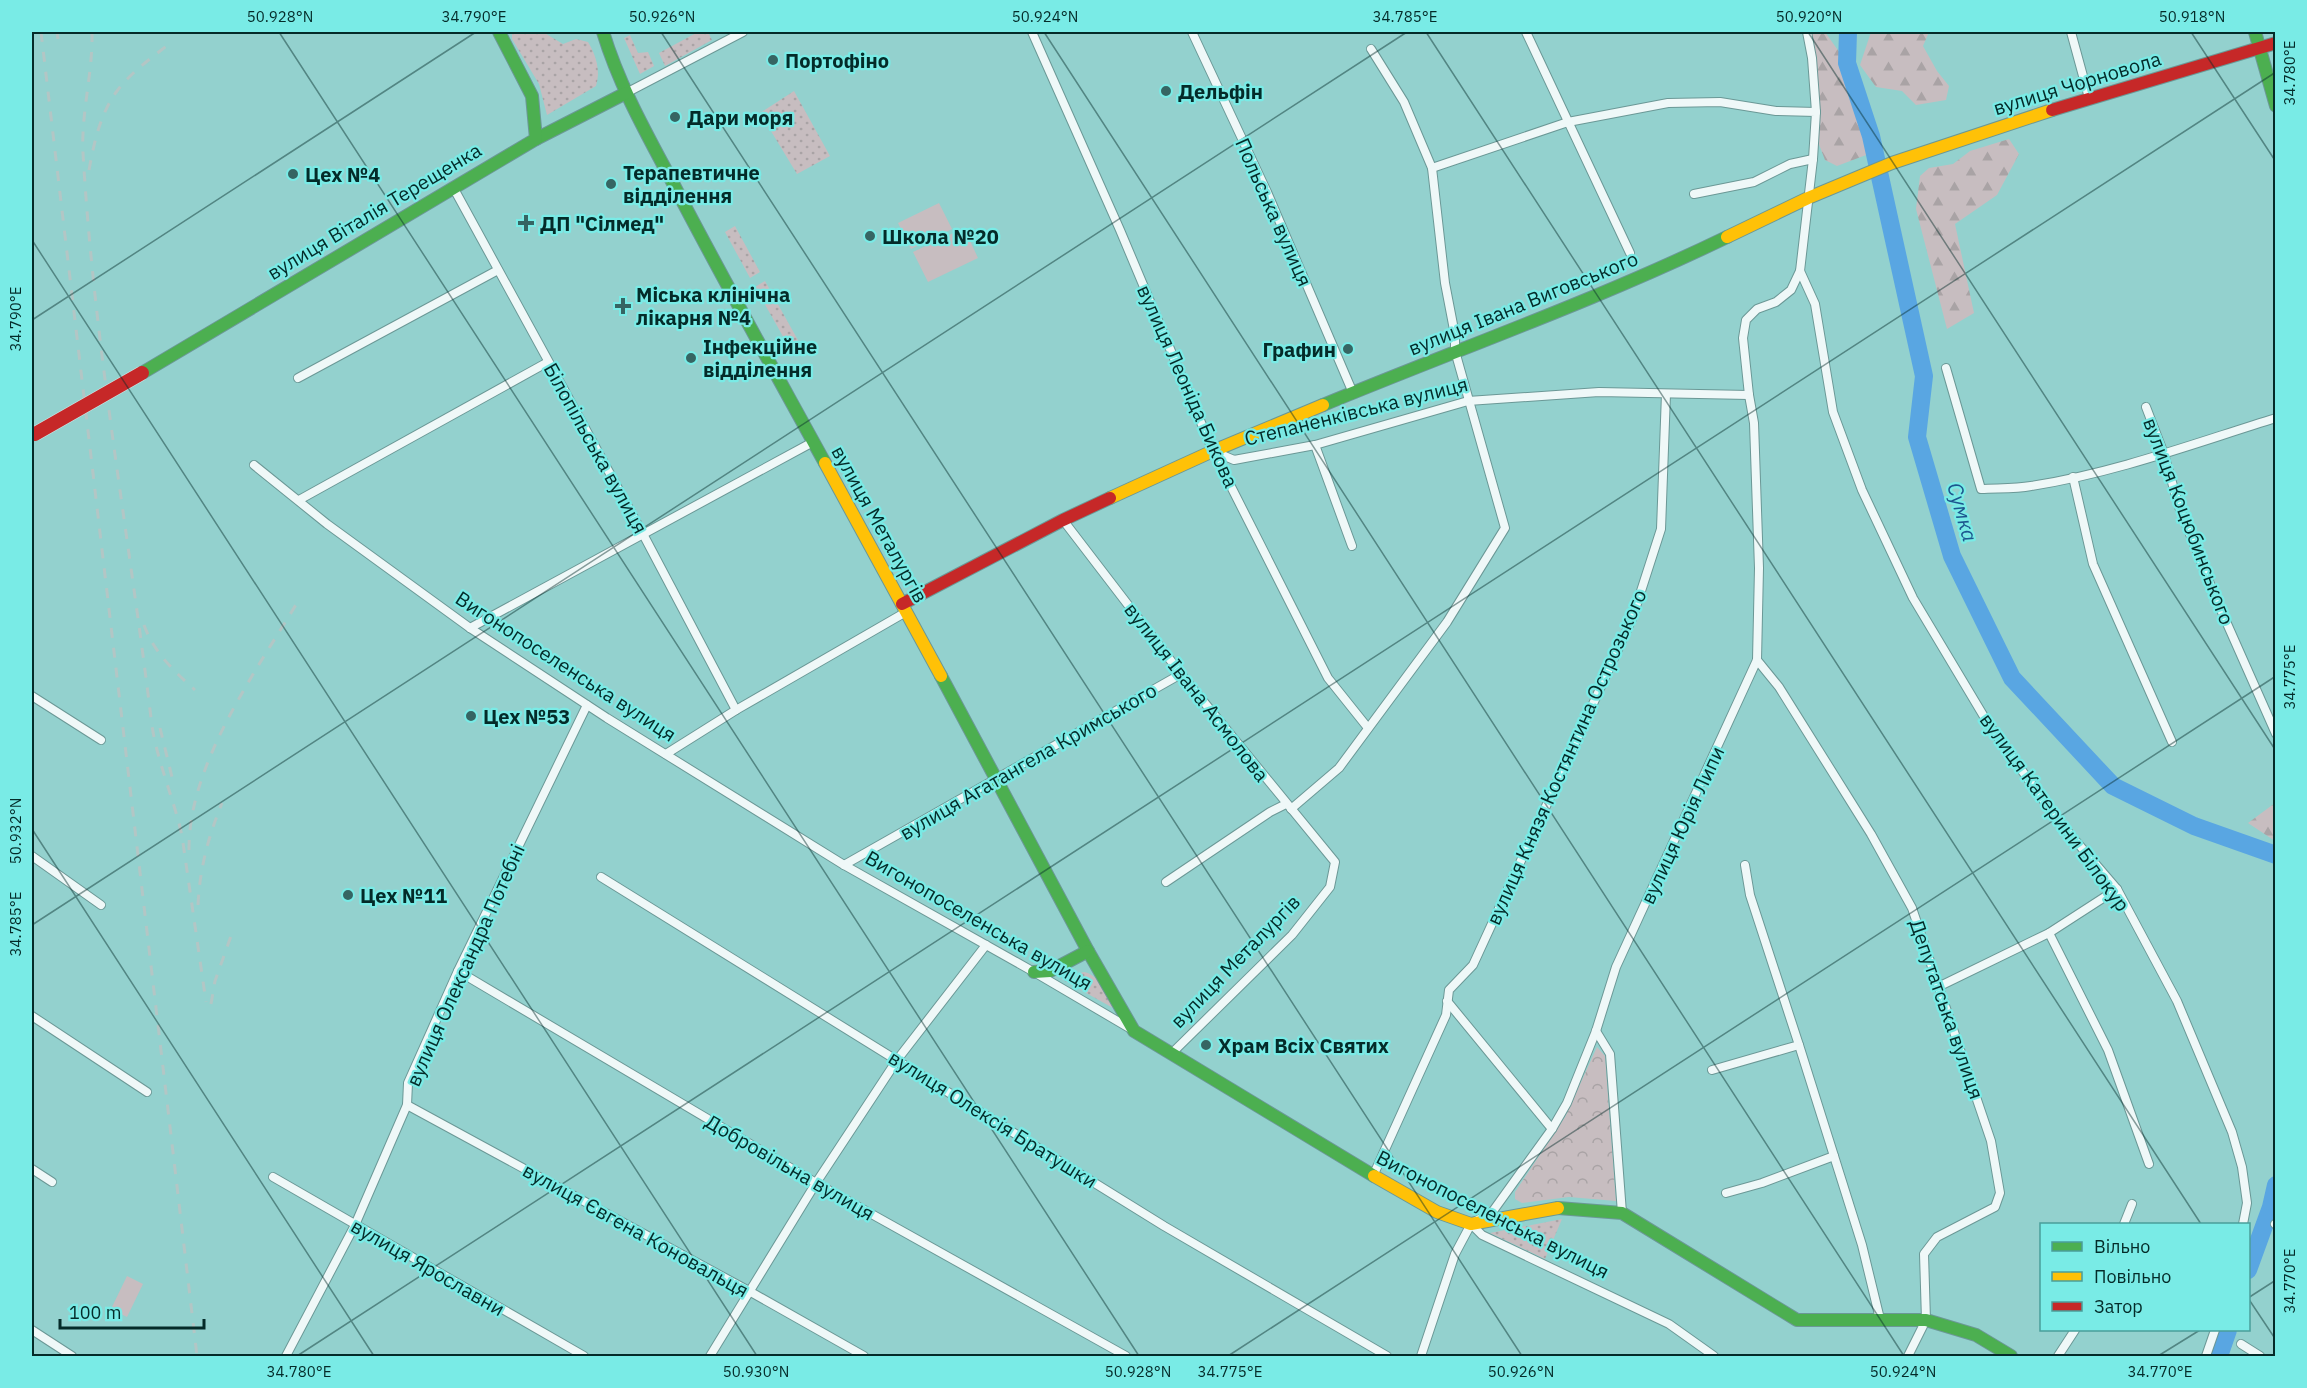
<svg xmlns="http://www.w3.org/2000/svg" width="2307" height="1388" viewBox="0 0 2307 1388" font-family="'IBM Plex Sans',sans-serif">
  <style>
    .grass { fill: url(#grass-dots) }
    .forest { fill: url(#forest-firs) }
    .park { fill: url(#park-crowns) }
    .pitch { fill: #c7bdc0 }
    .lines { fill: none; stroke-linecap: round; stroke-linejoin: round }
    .river { stroke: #59a6e2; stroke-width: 18 }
    .street-casing { stroke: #6b9896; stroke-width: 10 }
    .fast-casing { stroke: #6b9896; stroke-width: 14 }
    .slow-casing { stroke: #6b9896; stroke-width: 14 }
    .jam-casing { stroke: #6b9896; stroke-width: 14 }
    .street { stroke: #eff8f8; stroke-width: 8 }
    .fast { stroke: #4caf50; stroke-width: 12 }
    .slow { stroke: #ffc107; stroke-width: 12 }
    .jam { stroke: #c62828; stroke-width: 12 }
    .rail { stroke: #b3c6c5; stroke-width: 3; stroke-dasharray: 10 10; stroke-linecap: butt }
    .jam-bridge-casing { stroke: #ceeae9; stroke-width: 15; stroke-linecap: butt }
    .jam-bridge { stroke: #c62828; stroke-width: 14 }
    .ticks { fill: none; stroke: #042b29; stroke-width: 1.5; stroke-opacity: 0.45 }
    .poi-dot { fill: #366563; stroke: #79ebe6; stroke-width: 2 }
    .labels { text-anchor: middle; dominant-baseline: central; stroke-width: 4.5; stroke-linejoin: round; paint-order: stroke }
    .poi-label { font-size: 20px; font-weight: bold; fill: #042b29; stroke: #79ebe6; text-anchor: start }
    .street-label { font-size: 20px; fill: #042b29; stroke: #79ebe6 }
    .water-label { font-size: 21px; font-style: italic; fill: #1d568e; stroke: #79ebe6 }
    .neatline { fill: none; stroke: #042b29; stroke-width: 2 }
    .ticks-label { font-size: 15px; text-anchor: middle; fill: #042b29 }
  </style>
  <defs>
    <pattern id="grass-dots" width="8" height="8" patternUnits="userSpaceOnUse" patternTransform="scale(1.5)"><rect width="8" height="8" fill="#c7bdc0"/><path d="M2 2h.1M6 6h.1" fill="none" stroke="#a9a3a5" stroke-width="1.8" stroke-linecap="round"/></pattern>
    <pattern id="forest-firs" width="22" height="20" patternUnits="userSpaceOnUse" patternTransform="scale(1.5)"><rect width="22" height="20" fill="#c7bdc0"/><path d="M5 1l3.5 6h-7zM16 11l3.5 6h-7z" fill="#a9a3a5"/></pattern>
    <pattern id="park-crowns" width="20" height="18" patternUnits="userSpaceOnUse" patternTransform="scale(1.5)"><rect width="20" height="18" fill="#c7bdc0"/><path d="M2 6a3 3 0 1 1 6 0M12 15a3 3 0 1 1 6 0" fill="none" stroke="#a9a3a5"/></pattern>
  </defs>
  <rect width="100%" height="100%" fill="#93d1ce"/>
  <g class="grass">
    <path d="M512,32H543L563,44L576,39L588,42C596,55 601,71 596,86L547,115L539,84L512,39Z"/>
    <path d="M698,32H708L712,40L665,66L659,53Z"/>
    <path d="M630,35L638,53L648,52L654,66L640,74L624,38Z"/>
    <path d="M794,91L830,156L797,174L760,113Z"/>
    <path d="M735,226L760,272L750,278L725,232Z"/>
    <path d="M765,281L799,342L789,347L755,287Z"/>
    <path d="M1084,972C1100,975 1105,994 1113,1008L1061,979Z"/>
    <path d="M1562,1219L1545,1259L1490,1233Z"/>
  </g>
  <g class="forest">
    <path d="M1811,32H1825L1847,63L1874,152L1837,166L1825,160L1813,129L1817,64Z"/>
    <path d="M1871,32H1929L1923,46L1937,71L1949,86L1946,100L1916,105L1902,91L1876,87L1860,65Z"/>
    <path d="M2009,139L2019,154L1997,195L1955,224L1974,313L1947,329L1916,209L1920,176L1929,168L1953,164L1970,151Z"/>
    <path d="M2275,803V841L2248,823Z"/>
  </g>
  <path class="park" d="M1597,1047L1605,1056L1616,1201L1569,1197L1522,1203L1515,1199V1192L1565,1117Z"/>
  <g class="pitch">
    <path d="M939,203L952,229L911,249L898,223Z"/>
    <path d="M964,228L978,258L928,282L913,252Z"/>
    <path d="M127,1276L143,1284L127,1317L111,1309Z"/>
  </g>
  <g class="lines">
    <g class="river">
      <path d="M1848,32L1847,63L1871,136L1924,376L1917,437L1952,556L2012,678L2113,786L2194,826L2276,855"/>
      <path d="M2248,1270L2271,1207L2276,1185"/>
      <path d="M2219,1356L2228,1330"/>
    </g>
    <defs>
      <g id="street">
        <path d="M1032,32L1120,230L1213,451L1328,678L1368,728"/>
        <path d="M1192,32L1267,192L1353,393"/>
        <path d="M1526,32L1630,253"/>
        <path d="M1807,32L1812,58L1816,112"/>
        <path d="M2071,32L2089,98"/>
        <path d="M626,93L743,32"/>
        <path d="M1432,168L1568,122L1668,103L1720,102L1776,111L1816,112L1813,159L1800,271L1815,304L1833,412L1862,490L1913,598L1989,725L2057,819L2117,889L2177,1001L2232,1132L2242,1167L2247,1203L2243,1224"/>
        <path d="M453,187L643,534L736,710"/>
        <path d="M1694,194L1754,182L1790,164L1813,159"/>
        <path d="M1946,368L1981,489C1997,488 2015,489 2031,486C2115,473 2195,443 2276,418"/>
        <path d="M298,378L498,270"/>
        <path d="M2146,407L2164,454L2179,507L2217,601L2276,734"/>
        <path d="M1315,445L1352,546"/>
        <path d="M1213,451L1234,460L1315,445L1468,401L1599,392L1749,395"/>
        <path d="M254,465L327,524L470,628L607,718L844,865L1034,972L1131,1029"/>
        <path d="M2073,477L2093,564L2172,742"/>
        <path d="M299,500L548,362"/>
        <path d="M1063,520L1181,674L1335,862L1330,887L1292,935L1172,1053"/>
        <path d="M470,628L813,442"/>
        <path d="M1757,660L1779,687L1871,834L1912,908L1991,1141L2000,1193L1995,1207L1937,1237L1924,1254L1926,1320L1908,1356"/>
        <path d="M32,696L101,740"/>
        <path d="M666,754L736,710L906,612"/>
        <path d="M1291,809L1339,768L1447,622L1505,528L1455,351V335L1445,283L1432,168L1404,102L1371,49"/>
        <path d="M32,856L101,905"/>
        <path d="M844,865L1181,674"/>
        <path d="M601,877L1164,1226L1387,1356"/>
        <path d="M1166,882L1270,812L1286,804"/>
        <path d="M2049,933L2108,1050L2149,1164"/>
        <path d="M458,971L816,1183L1126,1356"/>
        <path d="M1940,986L2049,933L2117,889"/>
        <path d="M1447,1001L1552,1129"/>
        <path d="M32,1016L147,1092"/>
        <path d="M1596,1031L1610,1054L1622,1213"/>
        <path d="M1712,1070L1799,1045L1750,895L1745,865"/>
        <path d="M407,1105L749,1291L864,1356"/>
        <path d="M1834,1156L1862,1245L1880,1319"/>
        <path d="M32,1169L52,1182"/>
        <path d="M1373,1176L1446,1015L1449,990L1473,965L1632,619L1661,529L1666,394"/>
        <path d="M273,1177L584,1356"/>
        <path d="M1726,1193L1762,1183L1834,1156L1799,1045"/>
        <path d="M1471,1224L1482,1235L1669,1324L1714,1356"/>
        <path d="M2124,1224L2132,1204"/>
        <path d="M2275,1224L2276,1225"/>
        <path d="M32,1330L72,1356"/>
        <path d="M2241,1344L2260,1356"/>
        <path d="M286,1356L355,1225L407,1105L408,1083L458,971L587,705"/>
        <path d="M710,1356L816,1183L897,1060L986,945"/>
        <path d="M1421,1356L1455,1254L1471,1224L1493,1211L1552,1129L1567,1103L1596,1031L1616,967L1757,660L1759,568L1754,423L1749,395L1743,338L1746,320L1757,309L1776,302L1791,290L1800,271"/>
        <path d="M2058,1356L2075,1330"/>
        <path d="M2206,1356L2215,1330"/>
      </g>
      <g id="fast">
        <path d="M603,32C620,88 649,138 676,189C724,281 775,372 825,463"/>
        <path d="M2255,32L2276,106"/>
        <path d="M536,139L626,93"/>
        <path d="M142,373L536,139L532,96L499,32"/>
        <path d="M1323,405C1458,349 1595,301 1727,237"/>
        <path d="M941,676L1088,951L1134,1031L1374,1176"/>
        <path d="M1034,972L1050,971L1088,951"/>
        <path d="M1558,1208L1622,1213L1797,1320H1926L1976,1335L2011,1356"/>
      </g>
      <g id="slow">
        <path d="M1727,237L1808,198L1892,163L2052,110"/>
        <path d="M825,463L941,676"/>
        <path d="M1110,498L1213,451L1323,405"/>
        <path d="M1374,1176L1437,1212L1471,1224L1558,1208"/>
      </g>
      <g id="jam">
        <path d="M2052,110L2276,43"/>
        <path d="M902,604L1063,520L1110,498"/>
      </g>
    </defs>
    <use href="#street" class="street-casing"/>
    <use href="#fast" class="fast-casing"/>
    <use href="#slow" class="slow-casing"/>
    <use href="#jam" class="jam-casing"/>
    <use href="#street" class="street"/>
    <use href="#fast" class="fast"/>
    <use href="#slow" class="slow"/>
    <use href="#jam" class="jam"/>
    <g class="rail">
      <path d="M41,32L197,1356"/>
      <path d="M57,32L58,39"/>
      <path d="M92,32C93,73 81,112 83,153C94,345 129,535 152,726C158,764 174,799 182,836L206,1002"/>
      <path d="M89,170C94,143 100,114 117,91C132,71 154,56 173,41"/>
      <path d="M144,625C154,653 174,671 195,690"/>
      <path d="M160,728L172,777"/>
      <path d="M189,850C188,764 257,670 300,598"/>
      <path d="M198,905C200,867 208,838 222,803"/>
      <path d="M211,1004L215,981L231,936"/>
    </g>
    <defs>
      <path id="jam-bridge" d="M35,434L142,373"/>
    </defs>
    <use href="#jam-bridge" class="jam-bridge-casing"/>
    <use href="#jam-bridge" class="jam-bridge"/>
  </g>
  <path class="ticks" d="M279,32L1139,1356M661,32L1522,1356M1044,32L1904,1356M1426,32L2201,1224M1808,32L2276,751M2191,32L2276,162M32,240L757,1356M32,320L476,32M32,829L374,1356M32,925L1407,32M2248,1298L2276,1280M2248,1298L2276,1340M297,1356L2276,72M1228,1356L2276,676M2158,1356L2200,1330"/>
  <g class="poi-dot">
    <circle cx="773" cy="60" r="6"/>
    <circle cx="1166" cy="91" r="6"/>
    <circle cx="675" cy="117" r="6"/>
    <circle cx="293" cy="174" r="6"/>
    <circle cx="611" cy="184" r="6"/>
    <path d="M523 214h6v6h6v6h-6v6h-6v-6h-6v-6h6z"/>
    <circle cx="870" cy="236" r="6"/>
    <path d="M620 297h6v6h6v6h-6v6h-6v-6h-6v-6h6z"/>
    <circle cx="1348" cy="349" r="6"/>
    <circle cx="691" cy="358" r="6"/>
    <circle cx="471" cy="716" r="6"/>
    <circle cx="348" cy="895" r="6"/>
    <circle cx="1206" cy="1045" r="6"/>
  </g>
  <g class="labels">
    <g class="poi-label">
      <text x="785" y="60">Портофіно</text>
      <text x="1178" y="91">Дельфін</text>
      <text x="687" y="117">Дари моря</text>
      <text x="623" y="172">Терапевтичне<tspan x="623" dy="23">відділення</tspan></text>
      <text x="305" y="174">Цех №4</text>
      <text x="540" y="223">ДП "Сілмед"</text>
      <text x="882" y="236">Школа №20</text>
      <text x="636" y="294">Міська клінічна<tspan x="636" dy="23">лікарня №4</tspan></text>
      <text x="703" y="346">Інфекційне<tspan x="703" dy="23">відділення</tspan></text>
      <text x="1336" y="349" text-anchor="end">Графин</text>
      <text x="483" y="716">Цех №53</text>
      <text x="360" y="895">Цех №11</text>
      <text x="1218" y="1045">Храм Всіх Святих</text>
    </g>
    <g class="street-label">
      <text transform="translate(2077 83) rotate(-17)">вулиця Чорновола</text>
      <text transform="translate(374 211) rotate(-31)">вулиця Віталія Терещенка</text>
      <text transform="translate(1274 212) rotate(66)">Польська вулиця</text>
      <text transform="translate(1523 303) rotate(-22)">вулиця Івана Виговського</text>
      <text transform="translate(1188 386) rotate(66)">вулиця Леоніда Бикова</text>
      <text transform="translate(1356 411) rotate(-14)">Степаненківська вулиця</text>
      <text transform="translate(596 448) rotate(61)">Білопільська вулиця</text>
      <text transform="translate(2189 521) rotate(69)">вулиця Коцюбинського</text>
      <text transform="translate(880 524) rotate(61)">вулиця Металургів</text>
      <text transform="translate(566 666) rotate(33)">Вигонопоселенська вулиця</text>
      <text transform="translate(1197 692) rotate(52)">вулиця Івана Асмолова</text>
      <text transform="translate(1566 757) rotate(-66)">вулиця Князя Костянтина Острозького</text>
      <text transform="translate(1028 761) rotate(-30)">вулиця Агатангела Кримського</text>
      <text transform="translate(2055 812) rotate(54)">вулиця Катерини Білокур</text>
      <text transform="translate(1682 825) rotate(-65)">вулиця Юрія Липи</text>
      <text transform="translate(979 920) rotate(30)">Вигонопоселенська вулиця</text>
      <text transform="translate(1235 961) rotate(-46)">вулиця Металургів</text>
      <text transform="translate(465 965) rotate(-66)">вулиця Олександра Потебні</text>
      <text transform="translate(1947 1009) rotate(71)">Депутатська вулиця</text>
      <text transform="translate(993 1119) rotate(32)">вулиця Олексія Братушки</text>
      <text transform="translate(790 1167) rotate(30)">Добровільна вулиця</text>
      <text transform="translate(1493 1214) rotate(27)">Вигонопоселенська вулиця</text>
      <text transform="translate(636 1230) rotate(29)">вулиця Євгена Коновальця</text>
      <text transform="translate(428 1267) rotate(30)">вулиця Ярославни</text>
    </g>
    <g class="water-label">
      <text transform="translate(1963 512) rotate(74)">Сумка</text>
    </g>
  </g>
  <rect width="2307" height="1388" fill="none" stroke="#79ebe6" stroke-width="66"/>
  <rect x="2040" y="1223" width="210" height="108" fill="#79ebe6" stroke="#4a9e9a" stroke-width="1.5"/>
  <rect x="2052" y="1242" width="30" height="9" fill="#4caf50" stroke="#4a9e9a" stroke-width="1.5"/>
  <text x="2094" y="1253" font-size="18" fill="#042b29">Вільно</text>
  <rect x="2052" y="1272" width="30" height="9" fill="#ffc107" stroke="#4a9e9a" stroke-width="1.5"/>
  <text x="2094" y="1283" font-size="18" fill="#042b29">Повільно</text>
  <rect x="2052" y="1302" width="30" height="9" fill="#c62828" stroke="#4a9e9a" stroke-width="1.5"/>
  <text x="2094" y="1313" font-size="18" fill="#042b29">Затор</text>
  <path d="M60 1319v9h144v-9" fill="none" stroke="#042b29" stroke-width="3"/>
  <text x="69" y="1319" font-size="18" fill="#042b29" stroke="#79ebe6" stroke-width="4.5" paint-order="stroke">100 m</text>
  <rect x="33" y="33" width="2241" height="1322" class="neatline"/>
  <g class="ticks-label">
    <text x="280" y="22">50.928°N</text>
    <text x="474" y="22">34.790°E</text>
    <text x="662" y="22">50.926°N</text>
    <text x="1045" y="22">50.924°N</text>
    <text x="1405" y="22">34.785°E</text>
    <text x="1809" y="22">50.920°N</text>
    <text x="2192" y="22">50.918°N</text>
    <text transform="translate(2290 73) rotate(-90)" y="5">34.780°E</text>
    <text transform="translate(16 319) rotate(-90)" y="5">34.790°E</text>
    <text transform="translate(2290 677) rotate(-90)" y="5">34.775°E</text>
    <text transform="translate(16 831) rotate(-90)" y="5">50.932°N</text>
    <text transform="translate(16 924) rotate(-90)" y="5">34.785°E</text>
    <text transform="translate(2290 1281) rotate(-90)" y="5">34.770°E</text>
    <text x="299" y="1377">34.780°E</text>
    <text x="756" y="1377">50.930°N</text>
    <text x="1138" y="1377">50.928°N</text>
    <text x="1230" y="1377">34.775°E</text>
    <text x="1521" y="1377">50.926°N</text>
    <text x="1903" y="1377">50.924°N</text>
    <text x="2160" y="1377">34.770°E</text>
  </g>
</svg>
